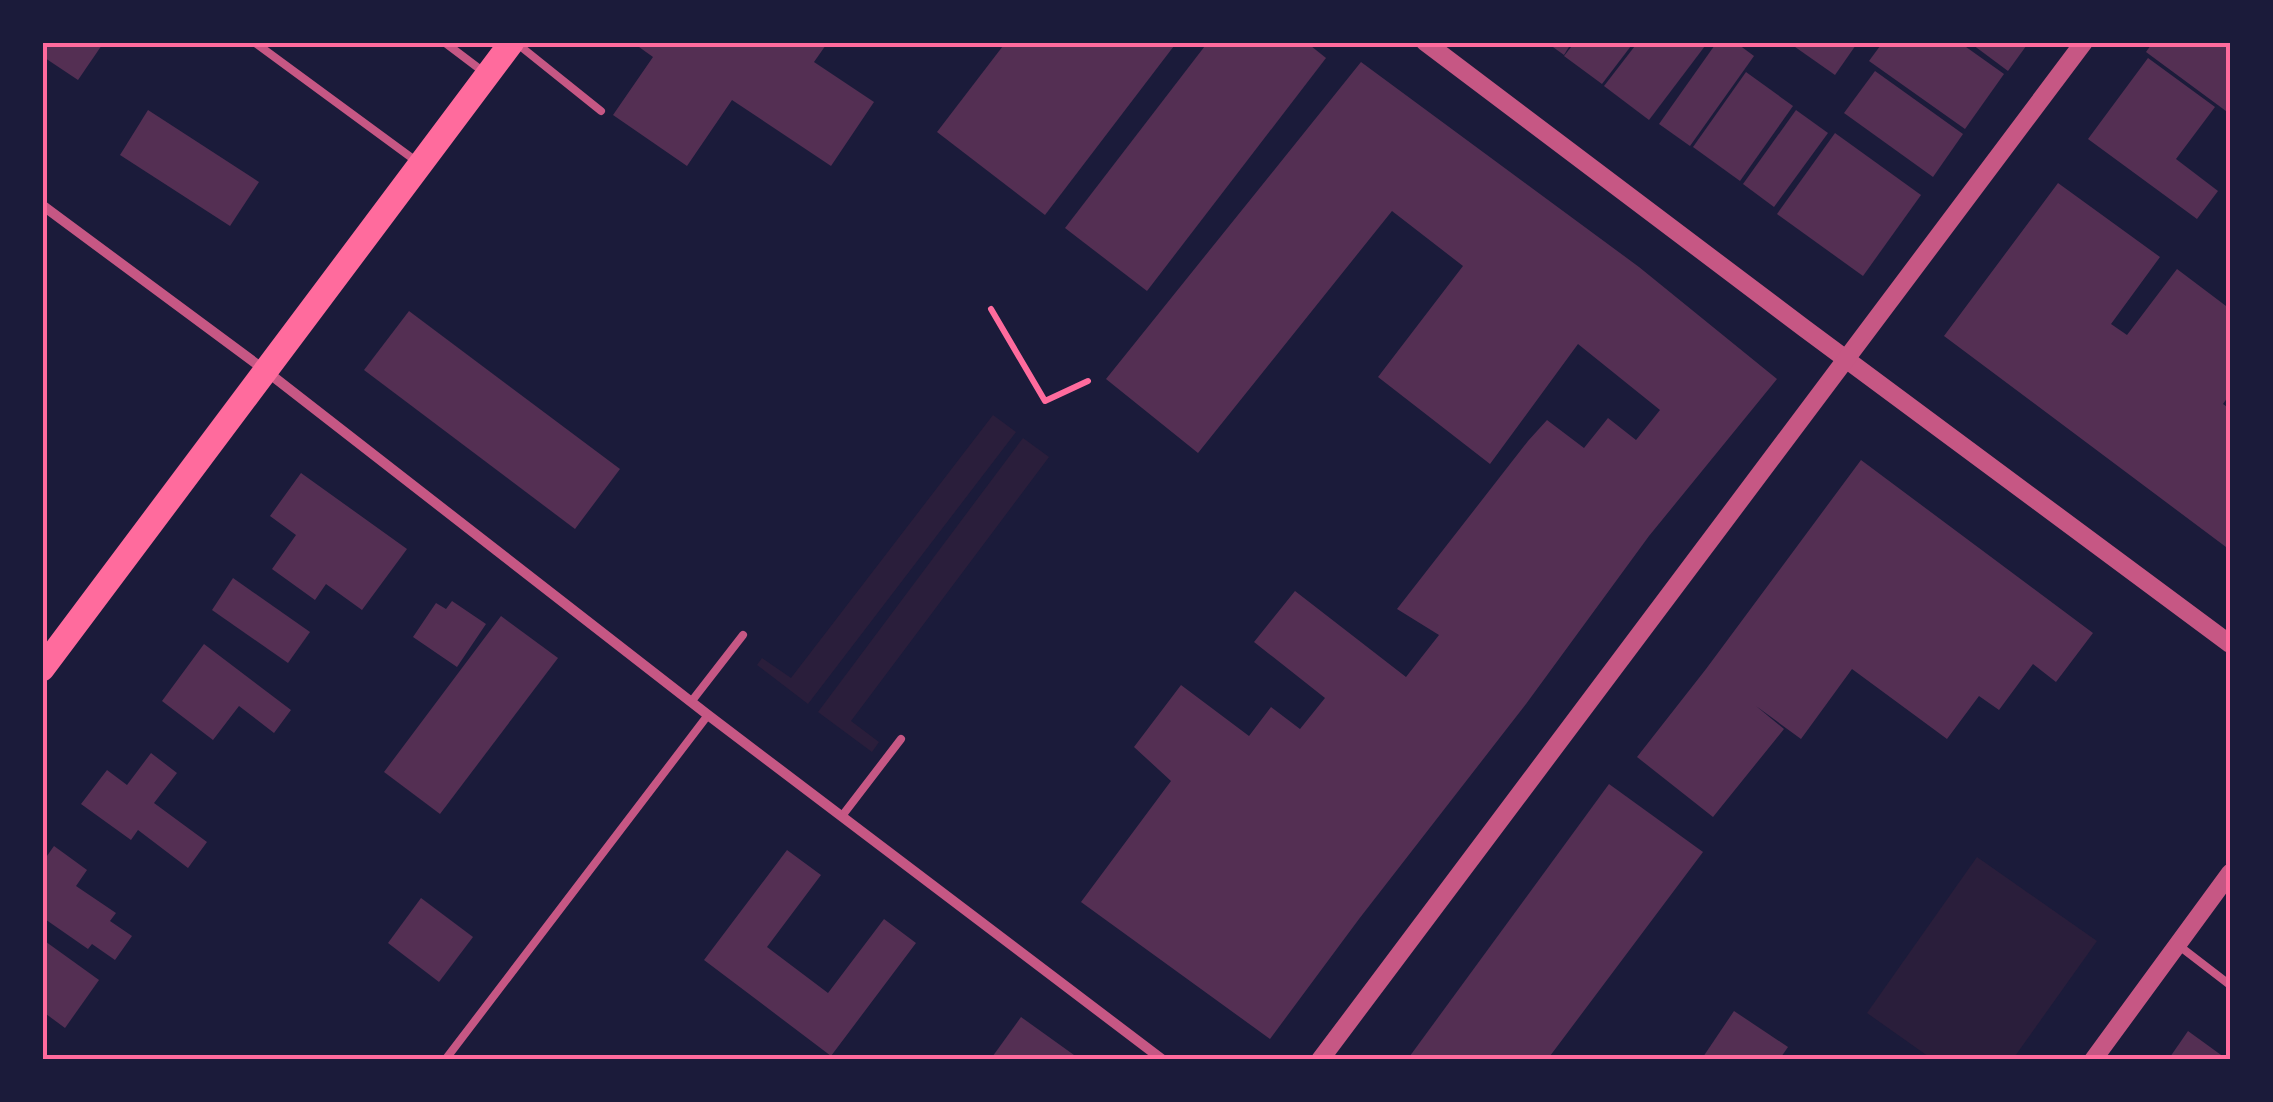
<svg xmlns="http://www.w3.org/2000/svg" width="2273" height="1102" viewBox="0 0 2273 1102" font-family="Merriweather,serif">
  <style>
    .green { fill: #2a1e3b }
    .building { fill: #542f53 }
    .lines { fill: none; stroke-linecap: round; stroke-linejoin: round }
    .path { stroke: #ff6b9d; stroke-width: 6 }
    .service { stroke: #c65784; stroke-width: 8 }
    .minor { stroke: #c65784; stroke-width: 10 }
    .tertiary { stroke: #c65784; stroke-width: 18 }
    .primary { stroke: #ff6b9d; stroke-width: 25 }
    .neatline { fill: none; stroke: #ff6b9d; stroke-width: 4 }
  </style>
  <rect width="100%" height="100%" fill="#1b1b3a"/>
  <g class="green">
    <path d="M993,415L1016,432L808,704L757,665L762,658L791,678Z"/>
    <path d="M1023,438L1049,457L851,721L879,742L872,752L818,712Z"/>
    <path d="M1977,857L2097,941L2013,1059H1932L1867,1013Z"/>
  </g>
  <g class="building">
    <path d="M42,42H104L78,80L42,56Z"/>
    <path d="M632,42H828L814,62L874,102L831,166L732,100L687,166L613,115L653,57Z"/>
    <path d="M1006,42H1177L1045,215L937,132Z"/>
    <path d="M1208,42H1306L1326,58L1147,291L1065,228Z"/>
    <path d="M1546,42H1572L1564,55Z"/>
    <path d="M1575,42H1634L1602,84L1564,56Z"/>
    <path d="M1638,42H1708L1649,120L1604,86Z"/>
    <path d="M1717,42H1735L1754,56L1690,146L1659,124Z"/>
    <path d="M1788,42H1858L1835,75Z"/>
    <path d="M1883,42H1959L2004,74L1965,129L1869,61Z"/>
    <path d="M1969,42H2029L2008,71Z"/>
    <path d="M2153,42H2230V114L2146,52Z"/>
    <path d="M2148,58L2215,107L2176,159L2218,191L2197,219L2088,139Z"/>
    <path d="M1361,62L1639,267L1777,379L1649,536L1526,704L1359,919L1270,1039L1081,902L1171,781L1134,747L1181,685L1249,736L1271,707L1300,729L1325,698L1254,642L1295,591L1406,677L1439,635L1397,609L1528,441L1547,420L1584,448L1608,418L1636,440L1660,410L1578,344L1490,464L1378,377L1463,266L1392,211L1198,453L1106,379Z"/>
    <path d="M1875,71L1963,134L1933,177L1844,113Z"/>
    <path d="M1746,72L1793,106L1740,181L1693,147Z"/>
    <path d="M148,110L259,182L230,226L120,155Z"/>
    <path d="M1796,110L1828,133L1774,207L1743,184Z"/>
    <path d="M1835,133L1921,195L1863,276L1777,214Z"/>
    <path d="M2058,183L2160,257L2111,324L2127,335L2177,269L2230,309V394L2223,404L2230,409V550L1944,336Z"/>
    <path d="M409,311L620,469L575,529L364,370Z"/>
    <path d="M1861,460L2093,633L2056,682L2033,664L1999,710L1979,696L1947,739L1852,669L1801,739L1756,706L1784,729L1713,817L1637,757L1706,669Z"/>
    <path d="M301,473L407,549L362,610L326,584L315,600L272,569L296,535L270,516Z"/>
    <path d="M233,578L310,632L288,663L212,610Z"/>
    <path d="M452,601L486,624L457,667L413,637L436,603L446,609Z"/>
    <path d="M501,616L558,658L440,814L384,772Z"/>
    <path d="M204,644L291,710L274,733L239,706L213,740L162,701Z"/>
    <path d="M151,753L177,773L154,803L207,842L188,868L138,830L131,840L81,804L107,770L127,785Z"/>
    <path d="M1609,784L1703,852L1547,1060H1407Z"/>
    <path d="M54,846L87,870L76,886L116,913L110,921L132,936L115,960L92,944L88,949L42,917V863Z"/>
    <path d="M787,850L821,875L767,947L828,993L884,919L916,943L831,1056L704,960Z"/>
    <path d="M421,898L473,937L439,982L388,943Z"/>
    <path d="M42,939L99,980L65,1028L42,1011Z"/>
    <path d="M1734,1011L1788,1047L1779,1060H1701Z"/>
    <path d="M1021,1017L1081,1060H990Z"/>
    <path d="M2188,1031L2228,1060H2168Z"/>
  </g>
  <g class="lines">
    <path class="path" d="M991,309L1045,401L1088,381"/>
    <g class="service">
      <path d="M254,42L416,161"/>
      <path d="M444,42L485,73"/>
      <path d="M515,42L601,111"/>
      <path d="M691,702L743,635"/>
      <path d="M842,816L901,739"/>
      <path d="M2178,945L2230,985"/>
      <path d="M445,1060L708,715"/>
    </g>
    <path class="minor" d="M42,205L266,371L708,715L1163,1060"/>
    <g class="tertiary">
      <path d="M1425,42L1804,328L2230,644"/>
      <path d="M1320,1060L2084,42"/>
      <path d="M2093,1060L2230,873"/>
    </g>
    <path class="primary" d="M42,669L512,42"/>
  </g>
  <rect width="2273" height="1102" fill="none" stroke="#1b1b3a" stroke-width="90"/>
  <rect x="45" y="45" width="2183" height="1012" class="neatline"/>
</svg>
